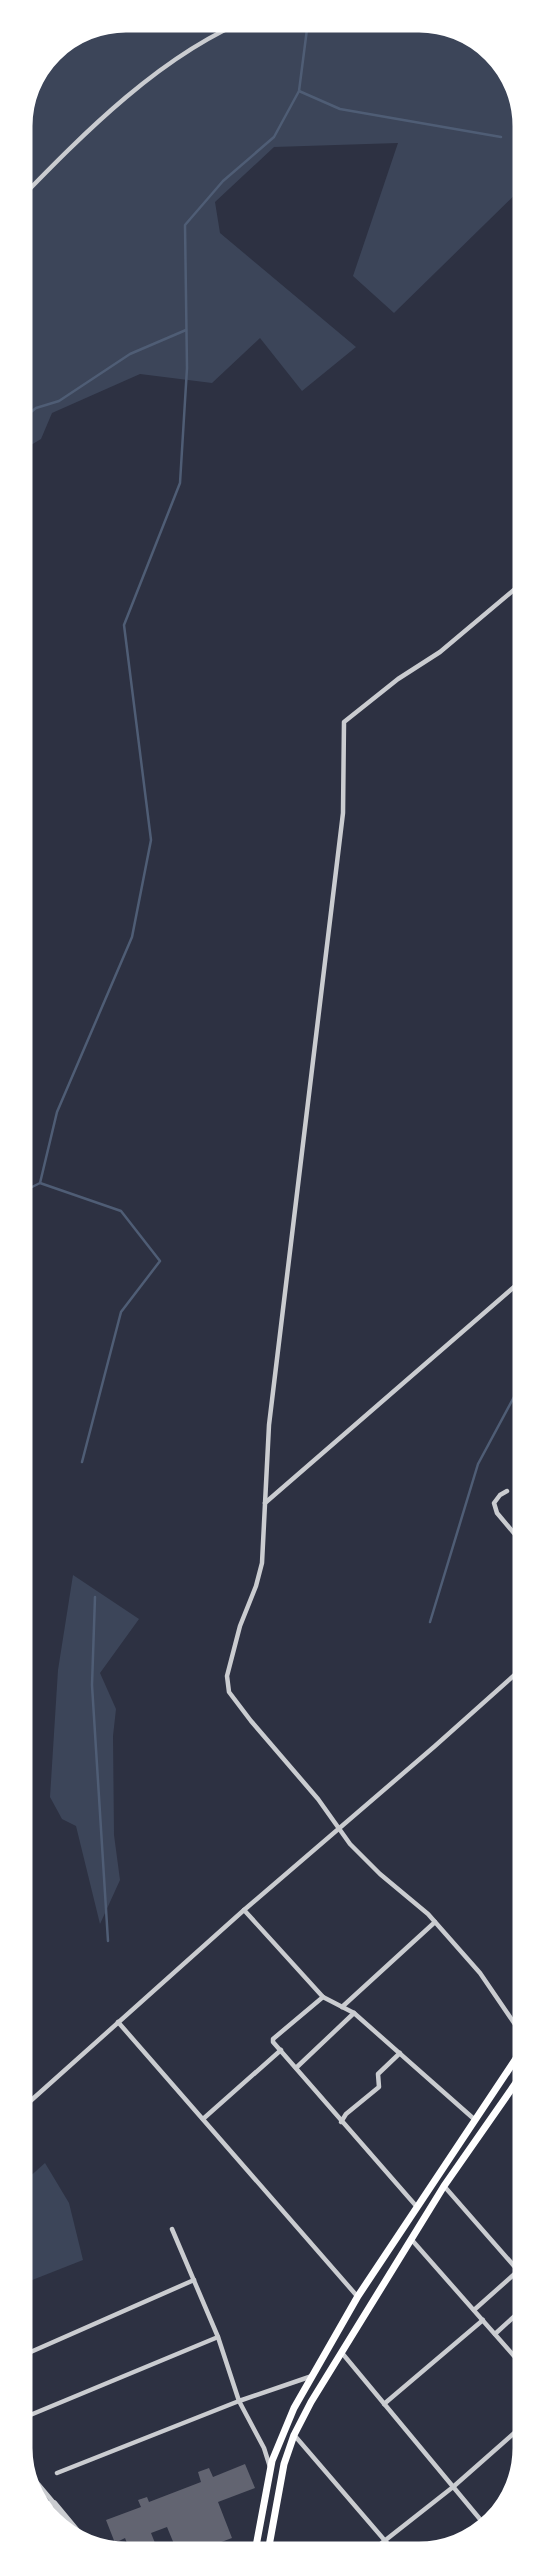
<svg xmlns="http://www.w3.org/2000/svg" width="545" height="2574" viewBox="0 0 545 2574" font-family="Roboto,sans-serif">
  <style>
    .green { fill: #3c4559 }
    .lines { fill: none; stroke-linecap: round; stroke-linejoin: round }
    .stream { stroke: #4f5d75; stroke-width: 2.5 }
    .building { fill: #626471 }
    .minor { stroke: #caccd0; stroke-width: 4.5 }
    .tertiary { stroke: #caccd0; stroke-width: 6 }
    .secondary { stroke: #fff; stroke-width: 7 }
    .rim { fill: none; stroke: #fff; stroke-width: 9 }
  </style>
  <rect width="100%" height="100%" fill="#2d3142"/>
  <g class="green">
    <path d="M126,16L447,19L502,54L511,74L505,78L528,118V182L394,313L353,276L398,143L274,147L215,202L220,233L356,347L302,391L260,338L212,383L140,374L52,413L41,439L16,454V119L48,48Z"/>
    <path d="M73,1575L139,1619L100,1673L116,1709L113,1736L114,1835L120,1880L100,1924L76,1826L62,1819L50,1797L58,1670Z"/>
    <path d="M45,2163L69,2203L83,2260L17,2286V2188Z"/>
  </g>
  <g class="lines">
    <g class="stream">
      <path d="M117,19L166,22L175,16"/>
      <path d="M299,91L340,109L501,137"/>
      <path d="M16,424L36,408L59,401L130,354L186,330"/>
      <path d="M519,788L529,780"/>
      <path d="M40,1183L121,1211L160,1261L121,1312L82,1462"/>
      <path d="M16,1195L40,1183L57,1112L132,937L151,840L124,625L180,483L187,368L185,225L223,181L274,137L299,91L307,29L304,18"/>
      <path d="M16,1317L21,1357L16,1378"/>
      <path d="M95,1597L92,1685L108,1941"/>
      <path d="M430,1622L478,1464L529,1369"/>
    </g>
  </g>
  <path class="building" d="M245,2464L255,2488L218,2502L232,2538L184,2556H179L167,2527L151,2533L159,2553L152,2556H132L125,2538L115,2543L106,2520L141,2507L138,2500L147,2497L149,2502L201,2482L198,2472L209,2468L213,2477Z"/>
  <g class="lines">
    <g class="minor">
      <path d="M16,203C83,134 163,52 254,17"/>
      <path d="M16,841L27,847"/>
      <path d="M507,1491L500,1495L494,1503L497,1513L529,1551"/>
      <path d="M265,1503L529,1274"/>
      <path d="M244,1910L323,1997L354,2013L474,2119"/>
      <path d="M323,1997L273,2039V2042L417,2207"/>
      <path d="M342,2007L435,1922"/>
      <path d="M118,2022L357,2296"/>
      <path d="M527,2042L480,1973L428,1914L380,1874L350,1844L318,1799L251,1721L229,1692L227,1676L240,1626L256,1586L262,1563L269,1425L343,813L344,722L398,679L440,652L528,578"/>
      <path d="M297,2067L354,2013"/>
      <path d="M17,2113L244,1910L435,1746L529,1662"/>
      <path d="M203,2119L281,2050"/>
      <path d="M341,2122L346,2114L379,2087L378,2074L400,2053"/>
      <path d="M444,2186L529,2283"/>
      <path d="M172,2229L218,2337L239,2401L264,2448L270,2467"/>
      <path d="M411,2239L529,2373"/>
      <path d="M474,2310L519,2270"/>
      <path d="M495,2334L529,2303"/>
      <path d="M342,2353L489,2530"/>
      <path d="M17,2358L194,2280"/>
      <path d="M384,2404L483,2320"/>
      <path d="M23,2418L218,2337"/>
      <path d="M295,2436L399,2557"/>
      <path d="M17,2459L54,2503"/>
      <path d="M57,2473L239,2401L312,2376"/>
      <path d="M364,2557L453,2487L529,2420"/>
    </g>
    <path class="tertiary" d="M37,2506L54,2503L93,2550"/>
    <g class="secondary">
      <path d="M254,2557L272,2461L294,2408L358,2296L529,2039"/>
      <path d="M267,2557L284,2464L294,2435L311,2402L444,2186L529,2064"/>
    </g>
  </g>
  <path d="M0 0H545V2574H0ZM126 28H419A98 98 0 0 1 517 126V2448A98 98 0 0 1 419 2546H126A98 98 0 0 1 28 2448V126A98 98 0 0 1 126 28Z" fill="#fff" fill-rule="evenodd"/>
  <path class="rim" d="M126 28H419A98 98 0 0 1 517 126V2448A98 98 0 0 1 419 2546H126A98 98 0 0 1 28 2448V126A98 98 0 0 1 126 28Z"/>
</svg>
